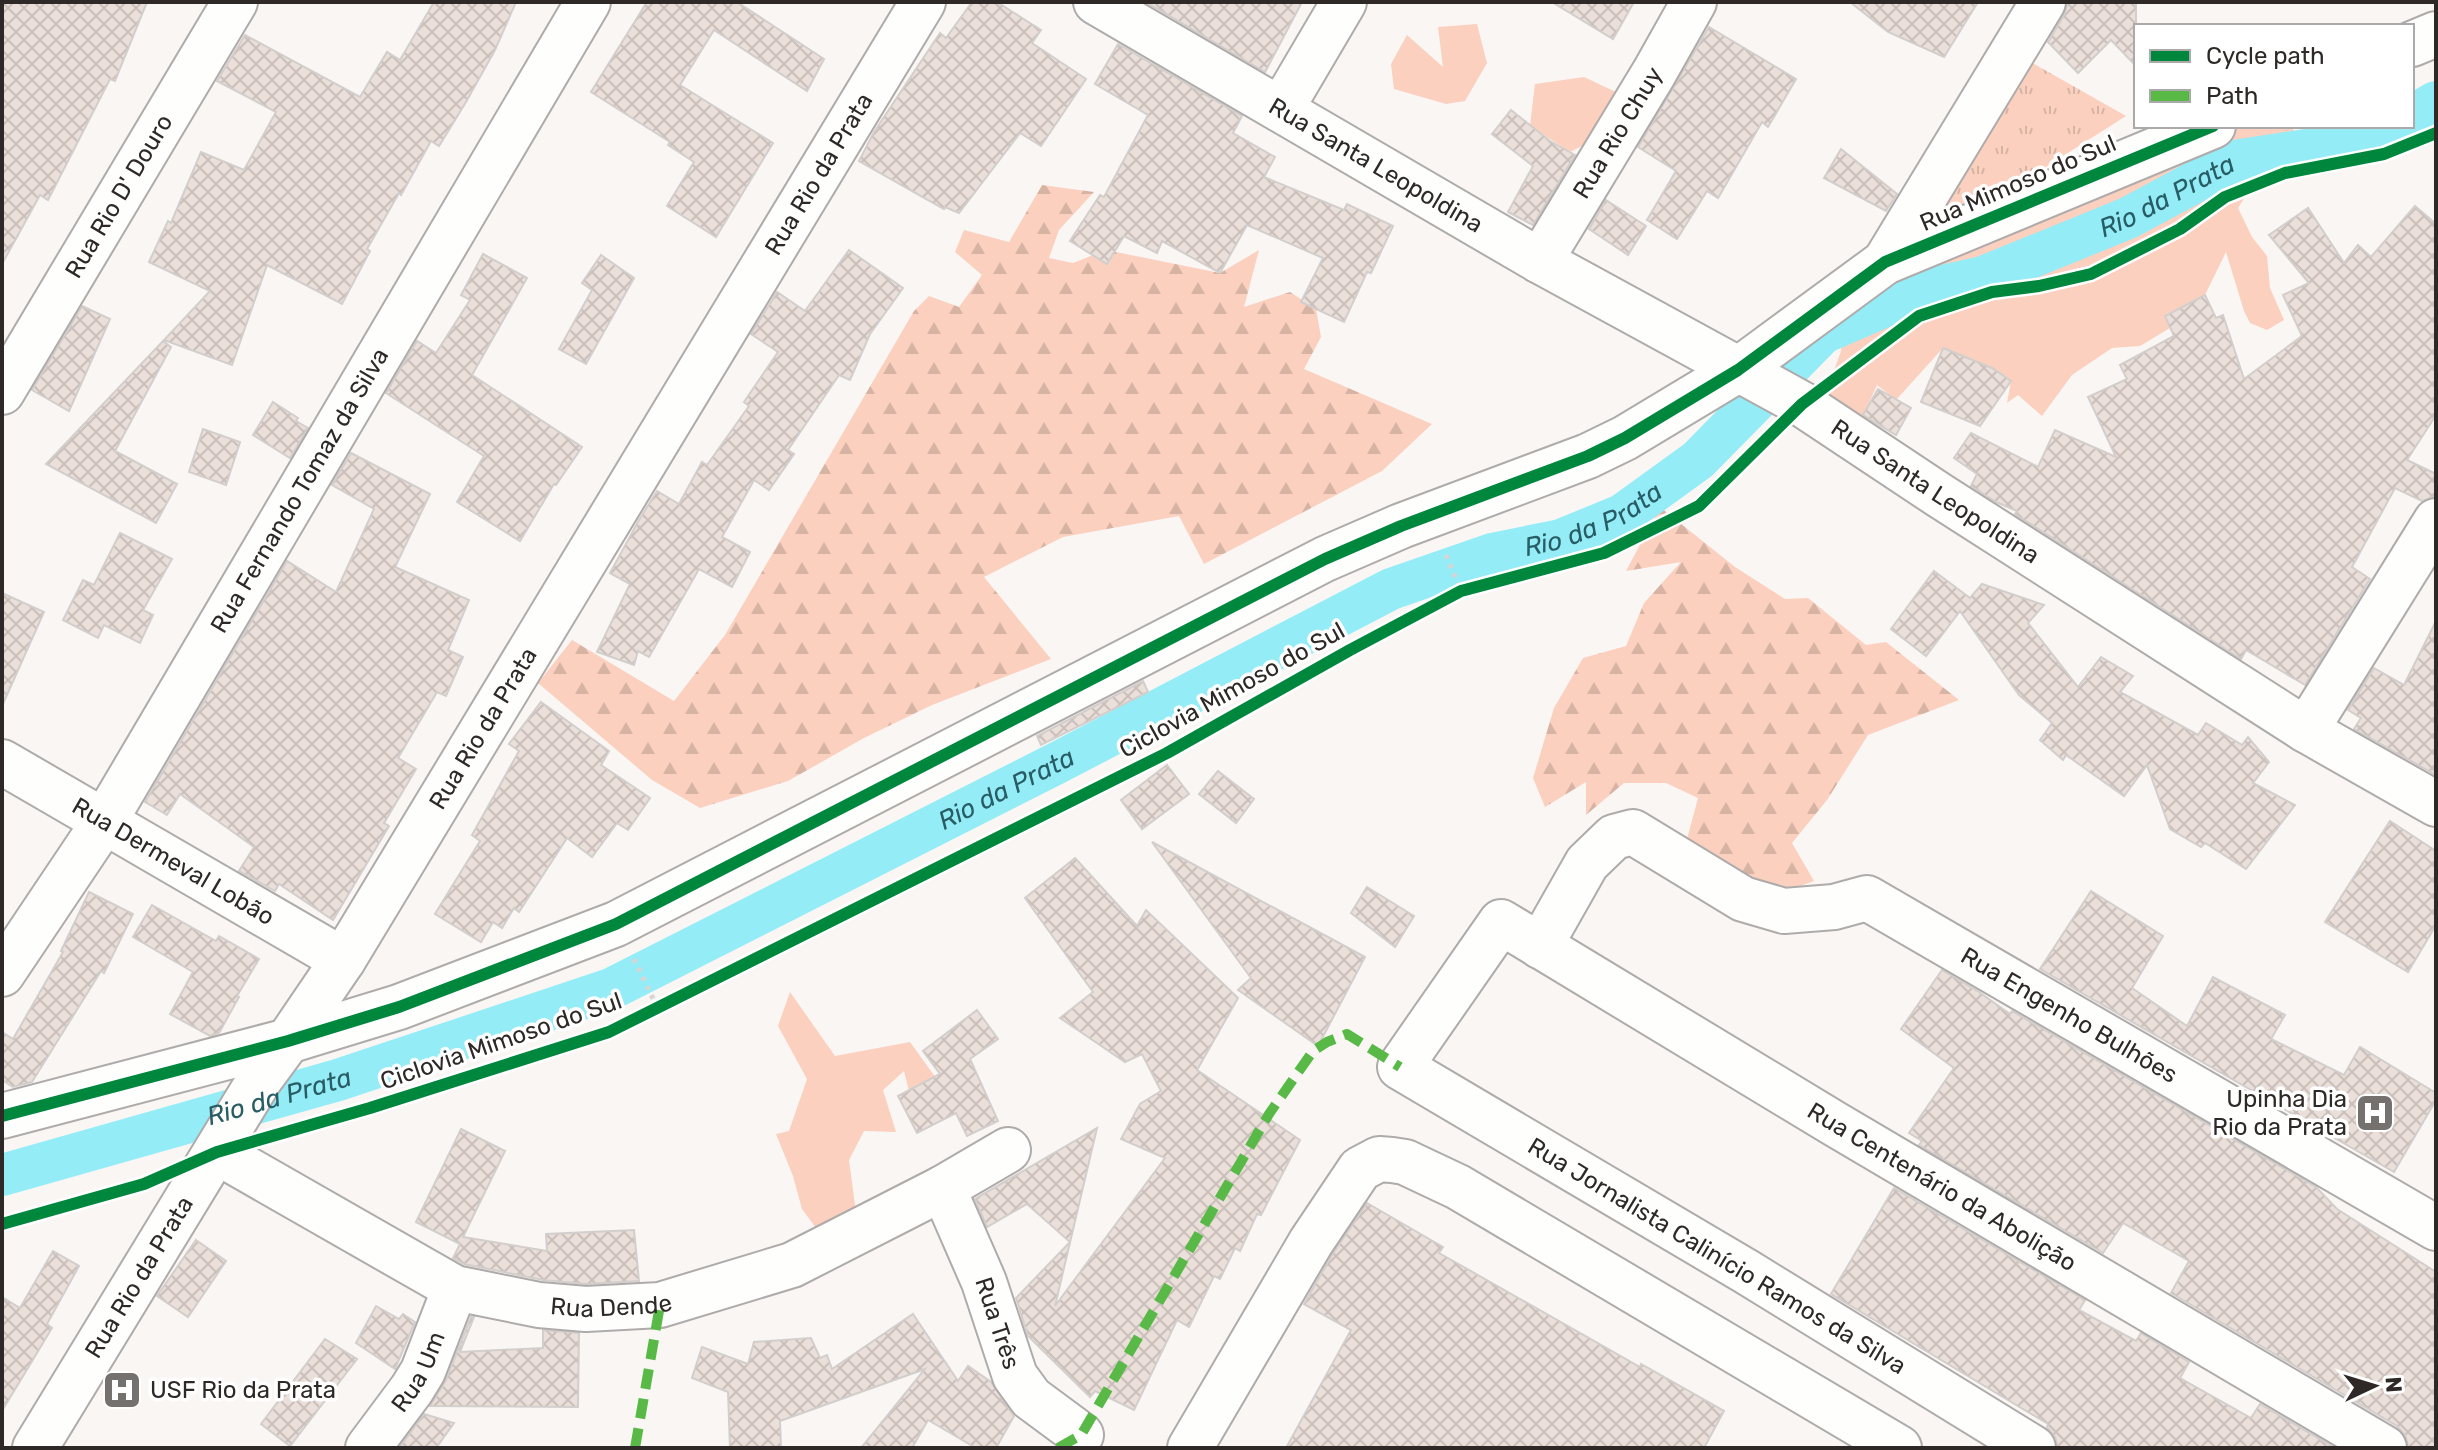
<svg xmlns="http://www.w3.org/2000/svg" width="2438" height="1450" viewBox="0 0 2438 1450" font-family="Rubik,sans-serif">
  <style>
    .grass { fill: #fbd0bf }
    .forest { fill: url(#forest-firs) }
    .park { fill: url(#park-tufts) }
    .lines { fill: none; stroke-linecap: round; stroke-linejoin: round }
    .canal { stroke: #94ecf7; stroke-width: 42 }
    .building { fill: url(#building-cross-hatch); stroke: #d2cecc; stroke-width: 2 }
    .minor-casing { stroke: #afabaa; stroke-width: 48 }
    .path { stroke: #d7d5d4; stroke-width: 5; stroke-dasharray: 4 6; stroke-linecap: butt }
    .minor { stroke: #fefefd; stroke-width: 44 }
    .quiet { stroke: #58b947; stroke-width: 10; stroke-dasharray: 20 10; stroke-linecap: butt }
    .cycleway-casing { stroke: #fff; stroke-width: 17 }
    .cycleway { stroke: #00873e; stroke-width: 12 }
    .labels { text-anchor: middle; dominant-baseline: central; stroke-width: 7; stroke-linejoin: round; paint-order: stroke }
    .street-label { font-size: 24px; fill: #2e2927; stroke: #fff }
    .poi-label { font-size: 24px; fill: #2e2927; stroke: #fff; text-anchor: end }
    .water-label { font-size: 26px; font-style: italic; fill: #285d65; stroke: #fff }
  </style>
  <defs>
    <pattern id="forest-firs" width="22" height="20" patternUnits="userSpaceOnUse" patternTransform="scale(2)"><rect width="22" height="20" fill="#fbd0bf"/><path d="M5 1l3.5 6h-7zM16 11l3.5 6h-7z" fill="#d7b3a4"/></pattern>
    <pattern id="park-tufts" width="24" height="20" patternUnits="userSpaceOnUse" patternTransform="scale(2)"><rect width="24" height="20" fill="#fbd0bf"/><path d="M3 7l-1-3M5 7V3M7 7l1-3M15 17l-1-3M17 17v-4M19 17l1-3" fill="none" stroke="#d7b3a4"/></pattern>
    <pattern id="building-cross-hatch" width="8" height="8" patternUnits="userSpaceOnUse" patternTransform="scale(2)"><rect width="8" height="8" fill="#ebdfda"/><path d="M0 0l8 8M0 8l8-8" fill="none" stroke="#cabfbb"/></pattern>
  </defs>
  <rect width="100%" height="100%" fill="#faf6f4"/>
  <g class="grass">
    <path d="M1477,24L1487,63L1465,101L1446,104L1394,89L1391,64L1407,35L1443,67L1438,27Z"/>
    <path d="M1584,77L1618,93L1620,127L1570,152L1530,126L1535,84Z"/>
    <path d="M2238,126H2292L2304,161L2262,171L2238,208L2252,237L2267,256L2270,288L2284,320L2267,330L2250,323L2244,311L2226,252L2205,295L2165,315L2170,328L2140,346L2112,348L2072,375L2042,416L2018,395L2007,403L2011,381L1997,371L1943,348L1896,400L1877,385L1863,416L1822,404L1841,351L1843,308L1874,285L2203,139L2220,149L2233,144L2229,129Z"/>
    <path d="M790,992L835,1056L910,1042L946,1092L938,1122L920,1086L909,1091L904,1071L883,1090L896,1132L864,1131L849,1160L857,1220L822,1236L802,1209L793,1176L776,1134L789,1131L807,1079L778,1026Z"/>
  </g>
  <g class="forest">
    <path d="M1042,185L1094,192L1059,230L1049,258L1073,263L1106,250L1220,273L1259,250L1244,307L1290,292L1316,309L1321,337L1304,369L1432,424L1382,471L1204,564L1179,516L1063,537L984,577L1051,659L932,705L864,738L788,781L700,808L652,780L538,683L572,640L674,701L725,635L914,311L929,296L959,307L982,275L955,252L964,230L1009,242Z"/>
    <path d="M1660,507L1735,567L1785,599L1808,598L1866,645L1886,642L1959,700L1868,735L1827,800L1792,843L1814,881L1762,900L1686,843L1698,798L1666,783H1624L1586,815V782L1545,807L1533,778L1554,708L1583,658L1626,646L1644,603L1681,562L1626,571Z"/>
  </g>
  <path class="park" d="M2027,60L2126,116L1964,219L1949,216L1946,204Z"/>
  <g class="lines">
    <g class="canal">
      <path d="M2412,116L2436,102"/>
      <path id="s1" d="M2,1175L338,1080L611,989L1057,763L1391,589L1492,554L1561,540L1622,515L1698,460L1823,333L1920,291L1983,277L2128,218L2234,161L2319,148L2394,126"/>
    </g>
  </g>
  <g class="building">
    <path d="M2,2H147L115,81L110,79L48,200L40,195L2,264Z"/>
    <path d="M434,2H516L495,50L466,102L439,146L431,141L401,195L399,193L367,249L370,251L342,304L267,265L232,365L164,340L210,291L149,262L168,221L171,223L201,152L244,170L276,112L217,81L245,35L360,97L387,52L400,60Z"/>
    <path d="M647,2H737L824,59L807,91L714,30L680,85L773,143L716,237L667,206L694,162L668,145L670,142L591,92Z"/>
    <path d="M972,2H997L1041,30L1032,43L1086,79L1041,146L1020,133L959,213L945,207L944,209L859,161L874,132L940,33L946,38Z"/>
    <path d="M1146,2H1302L1265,72Z"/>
    <path d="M1552,2H1634L1613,39Z"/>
    <path d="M1850,2H1978L1944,57L1888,32Z"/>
    <path d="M2068,2H2136V66L2111,40L2078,73L2048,42L2064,15Z"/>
    <path d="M1709,27L1796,79L1768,127L1762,122L1718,198L1707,191L1677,239L1647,220L1676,171L1638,147Z"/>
    <path d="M1118,44L1242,116L1233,133L1275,157L1264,177L1344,210L1347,204L1393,226L1371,273L1367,272L1344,322L1301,302L1323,258L1247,225L1220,273L1162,241L1157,253L1124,236L1107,264L1070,241L1100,195L1104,197L1148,115L1095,84Z"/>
    <path d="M1511,110L1550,141L1575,155L1533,225L1508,212L1533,166L1492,134Z"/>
    <path d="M1841,149L1897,194L1886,211L1824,178Z"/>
    <path d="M1606,200L1646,226L1628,255L1589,229Z"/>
    <path d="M2415,206L2436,224V415L2407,460L2436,474V496L2422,501L2395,488L2352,567L2370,579L2305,685L2246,650L2241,659L2015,514L2017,511L1996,502L1971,486L1977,474L1954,458L1971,433L2038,467L2055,430L2116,457L2088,397L2127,379L2120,365L2174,336L2165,316L2205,295L2216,318L2223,315L2244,379L2302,336L2283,295L2309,283L2269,235L2308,208L2344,263L2358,245L2371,257Z"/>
    <path d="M849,250L903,288L870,334L850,380L839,375L788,450L794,454L769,490L754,480L722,537L750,552L732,587L699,569L649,657L638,651L634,665L597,652L630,584L610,573L639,520L657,491L679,504L702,462L707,465L749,406L744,402L778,352L751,334L769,305L777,292L805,311Z"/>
    <path d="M483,254L527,278L472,375L582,447L556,485L554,484L520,541L457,502L484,456L386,393L417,341L436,353L470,300L461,295Z"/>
    <path d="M601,255L634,278L586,364L559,349L592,290L582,283Z"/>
    <path d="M82,306L110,319L69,411L32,390Z"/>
    <path d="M163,341L171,347L115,451L177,484L156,523L46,464Z"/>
    <path d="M1943,348L1992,368L2011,381L1980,426L1921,402Z"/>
    <path d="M1878,389L1911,408L1896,435L1863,415Z"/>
    <path d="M273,402L298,418L296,421L308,428L290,458L253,435Z"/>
    <path d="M203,429L240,442L226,485L189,472Z"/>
    <path d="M351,453L430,494L395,567L469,600L448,650L463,657L446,696L437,692L398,758L416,769L384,823L389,826L333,920L279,884L275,891L239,871L254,847L180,794L167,815L145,802L287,561L336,592L374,509L332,485Z"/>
    <path d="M120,533L172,559L143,610L153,615L140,643L104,625L98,638L63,620L83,580L94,585Z"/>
    <path d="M1934,571L1970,598L1982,584L2044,605L2028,623L2078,687L2101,657L2133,676L2120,692L2198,735L2206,723L2242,745L2248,737L2269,762L2253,783L2295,805L2246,869L2205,843L2201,847L2170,829L2147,765L2124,796L2066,755L2063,760L2040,740L2052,723L2019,695L1960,611L1926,656L1891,629Z"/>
    <path d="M2,593L44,612L2,706Z"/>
    <path d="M2436,621V775L2354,729L2361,718L2348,710L2374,668L2404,685Z"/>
    <path d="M1143,681L1148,692L1041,745L1037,736Z"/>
    <path d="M541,702L609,751L601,765L650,798L628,830L617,823L592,857L567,838L519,912L514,908L502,928L493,922L481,942L435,914L480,841L472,835L519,751L509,744Z"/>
    <path d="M1167,765L1189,794L1142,829L1121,800Z"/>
    <path d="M1218,771L1254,799L1236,823L1199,794Z"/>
    <path d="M2390,821L2436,851V925L2408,972L2325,922Z"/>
    <path d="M1152,842L1365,957L1318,1046L1238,990L1251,978Z"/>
    <path d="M1075,858L1137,926L1146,910L1238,998L1197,1070L1300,1140L1261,1215L1257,1214L1240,1251L1235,1248L1220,1279L1214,1276L1189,1327L1177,1320L1134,1410L1095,1391L1090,1397L1028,1336L1016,1298L1070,1242L1027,1204L987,1227L975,1199L1097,1128L1055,1306L1165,1158L1121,1139L1140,1104L1161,1091L1142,1054L1125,1062L1060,1018L1093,992L1025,898Z"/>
    <path d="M1367,887L1414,916L1395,947L1351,913Z"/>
    <path d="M2091,891L2163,936L2132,988L2187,1026L2213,977L2285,1015L2271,1039L2344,1075L2360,1047L2436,1093V1100L2394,1172L2040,969Z"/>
    <path d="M89,892L133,914L104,973L101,971L32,1082L13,1087L2,1080V1032L13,1039L63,952L61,951Z"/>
    <path d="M152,905L216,941L219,936L259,959L237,996L239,997L219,1033L210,1036L170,1014L193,972L133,937Z"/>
    <path d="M1942,970L1979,992L2010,1014L2012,1011L2316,1187L2337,1209L2436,1272V1448H2409L2405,1435L2397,1426L2171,1293L2189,1261L2123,1223L2103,1253L1919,1145L1922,1141L1909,1133L1954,1068L1901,1029Z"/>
    <path d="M977,1010L998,1039L970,1059L998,1121L967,1136L956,1113L917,1133L898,1096L940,1074L923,1051Z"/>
    <path d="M461,1129L505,1151L463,1237L547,1251L546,1234L634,1230L639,1281L586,1284L543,1280L464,1264L453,1258L460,1244L416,1222Z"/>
    <path d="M1894,1188L2085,1300L2079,1310L2136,1341L2141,1333L2189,1362L2180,1378L2251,1418L2260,1404L2335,1448H2058L2055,1437L2047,1427L2048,1424L1831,1294Z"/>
    <path d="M1367,1203L1443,1247L1439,1253L1640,1367L1641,1364L1724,1411L1704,1448H1286L1351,1330L1304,1304L1332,1255Z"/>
    <path d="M196,1240L226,1261L188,1317L157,1296Z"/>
    <path d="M53,1251L79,1266L47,1324L52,1328L2,1411V1297L20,1308Z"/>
    <path d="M376,1306L399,1319L403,1314L415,1322L395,1369L356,1343Z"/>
    <path d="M913,1314L958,1381L968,1366L991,1382L1014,1416L996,1448H976L928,1420L912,1448H861L925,1369L780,1421L781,1448H730L728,1392L692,1378L702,1347L748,1364L754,1342L811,1338L820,1358L827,1355L832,1369Z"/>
    <path d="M471,1317H474L460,1352L543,1348V1330L579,1333L578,1407L430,1406L446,1380Z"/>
    <path d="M325,1339L357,1359L290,1446L261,1424Z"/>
    <path d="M424,1414L454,1423L436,1448H399Z"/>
  </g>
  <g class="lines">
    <defs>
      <g id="minor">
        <path id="s2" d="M1096,2L1540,261L1802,404L1939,495L2306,730L2436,804"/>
        <path d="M2412,44L2436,34"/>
        <path d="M1281,109L1344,2"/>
        <path id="s3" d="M1540,261L1654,73L1694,2"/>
        <path d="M1885,262L2043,2"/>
        <path id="s4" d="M2,392L235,2"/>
        <path d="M2306,730L2436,521"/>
        <path id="s5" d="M2,762L343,960"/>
        <path id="s6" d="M1540,946L1587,863L1614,837L1633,832L1743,899L1784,911L1834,907L1867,898L2436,1228"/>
        <path id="s7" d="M2,974L104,822L588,2"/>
        <path d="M2,1116L288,1041L399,1007L616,924L1325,559L1401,526L1588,456L1625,438L1738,370L1885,262L2213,126"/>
        <path id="s8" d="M217,1152L455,1288L539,1305L586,1309L660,1305L792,1265L943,1188L1008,1150"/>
        <path id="s9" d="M943,1188L984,1282L1015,1376L1031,1398L1081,1435"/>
        <path id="s10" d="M35,1448L260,1079L288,1041L343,960L923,2"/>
        <path id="s11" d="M368,1448L412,1389L423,1371L455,1288"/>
        <path d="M1190,1448L1311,1242L1360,1169L1379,1159L1392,1160L1405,1162L1458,1187L1899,1448"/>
        <path id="s12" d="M2033,1448L1747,1272L1400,1067L1501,922L1835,1124L2384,1448"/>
      </g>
    </defs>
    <use href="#minor" class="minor-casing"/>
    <g class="path">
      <path d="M1446,555L1461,591"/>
      <path d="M634,959L658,1009"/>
    </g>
    <use href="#minor" class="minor"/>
    <g class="quiet">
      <path d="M635,1448L660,1305"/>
      <path d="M1058,1448L1081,1435L1269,1114L1313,1051L1327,1042L1347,1034L1400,1067"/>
    </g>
    <defs>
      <g id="cycleway">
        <path d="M2,1116L288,1041L399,1007L616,924L1325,559L1401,526L1588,456L1625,438L1738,370L1885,262L2213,126"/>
        <path d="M2,1224L144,1184L217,1152L370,1108L609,1032L1167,753L1350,650L1461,591L1604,553L1699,506L1802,404L1919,316L1992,292L2039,286L2091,274L2180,229L2225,197L2285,173L2384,154L2436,133"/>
      </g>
    </defs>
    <use href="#cycleway" class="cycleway-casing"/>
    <use href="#cycleway" class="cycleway"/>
  </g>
  <defs>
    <symbol id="hospital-square" viewBox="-11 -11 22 22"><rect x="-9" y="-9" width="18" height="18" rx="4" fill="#75716f" stroke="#fff"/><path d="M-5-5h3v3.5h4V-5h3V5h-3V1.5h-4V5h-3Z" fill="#fff"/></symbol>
  </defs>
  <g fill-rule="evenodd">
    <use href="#hospital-square" x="2353" y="1091" width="44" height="44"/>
    <use href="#hospital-square" x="100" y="1368" width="44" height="44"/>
  </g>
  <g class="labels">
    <g class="street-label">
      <text stroke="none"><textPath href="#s3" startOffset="150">Rua Rio Chuy</textPath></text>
      <text stroke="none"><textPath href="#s2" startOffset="324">Rua Santa Leopoldina</textPath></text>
      <text stroke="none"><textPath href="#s10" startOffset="1496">Rua Rio da Prata</textPath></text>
      <text transform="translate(2018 183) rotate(-23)">Rua Mimoso do Sul</text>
      <text stroke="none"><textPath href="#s4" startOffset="228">Rua Rio D' Douro</textPath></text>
      <text stroke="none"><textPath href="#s7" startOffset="568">Rua Fernando Tomaz da Silva</textPath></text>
      <text stroke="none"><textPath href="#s2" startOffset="972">Rua Santa Leopoldina</textPath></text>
      <text transform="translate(1232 690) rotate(-29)">Ciclovia Mimoso do Sul</text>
      <text stroke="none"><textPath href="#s10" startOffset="848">Rua Rio da Prata</textPath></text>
      <text stroke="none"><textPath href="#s5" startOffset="198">Rua Dermeval Lobão</textPath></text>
      <text stroke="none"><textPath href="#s6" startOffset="642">Rua Engenho Bulhões</textPath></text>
      <text transform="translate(501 1041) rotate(-19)">Ciclovia Mimoso do Sul</text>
      <text stroke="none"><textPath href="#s12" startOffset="1430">Rua Centenário da Abolição</textPath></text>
      <text transform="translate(1717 1256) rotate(31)">Rua Jornalista Calinício Ramos da Silva</text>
      <text stroke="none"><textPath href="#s10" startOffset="200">Rua Rio da Prata</textPath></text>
      <text stroke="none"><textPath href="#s8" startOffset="432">Rua Dende</textPath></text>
      <text stroke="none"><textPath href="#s9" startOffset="146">Rua Três</textPath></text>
      <text stroke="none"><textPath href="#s11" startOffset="92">Rua Um</textPath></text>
    </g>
    <g class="poi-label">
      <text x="2347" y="1099">Upinha Dia<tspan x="2347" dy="28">Rio da Prata</tspan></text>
      <text x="150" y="1390" text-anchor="start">USF Rio da Prata</text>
    </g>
    <g class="water-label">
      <text stroke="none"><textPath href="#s1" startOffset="2400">Rio da Prata</textPath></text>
      <text stroke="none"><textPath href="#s1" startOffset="1728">Rio da Prata</textPath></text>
      <text stroke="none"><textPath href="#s1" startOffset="1080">Rio da Prata</textPath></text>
      <text stroke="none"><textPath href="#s1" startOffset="288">Rio da Prata</textPath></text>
    </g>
  </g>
  <rect width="2438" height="1450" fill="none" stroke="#2e2927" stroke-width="8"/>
  <rect x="2134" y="24" width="280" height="104" fill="#ffffff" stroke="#aba9a9" stroke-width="2"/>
  <rect x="2150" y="50" width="40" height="12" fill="#00873e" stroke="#aba9a9" stroke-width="2"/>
  <text x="2206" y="64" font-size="24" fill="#2e2927">Cycle path</text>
  <rect x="2150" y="90" width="40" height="12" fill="#58b947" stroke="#aba9a9" stroke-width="2"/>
  <text x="2206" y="104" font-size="24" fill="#2e2927">Path</text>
  <g transform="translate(2374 1386) rotate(86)" stroke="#ffffff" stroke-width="6" paint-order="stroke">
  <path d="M0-6L14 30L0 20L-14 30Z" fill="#2e2927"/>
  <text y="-12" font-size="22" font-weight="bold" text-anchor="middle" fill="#2e2927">N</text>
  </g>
</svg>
